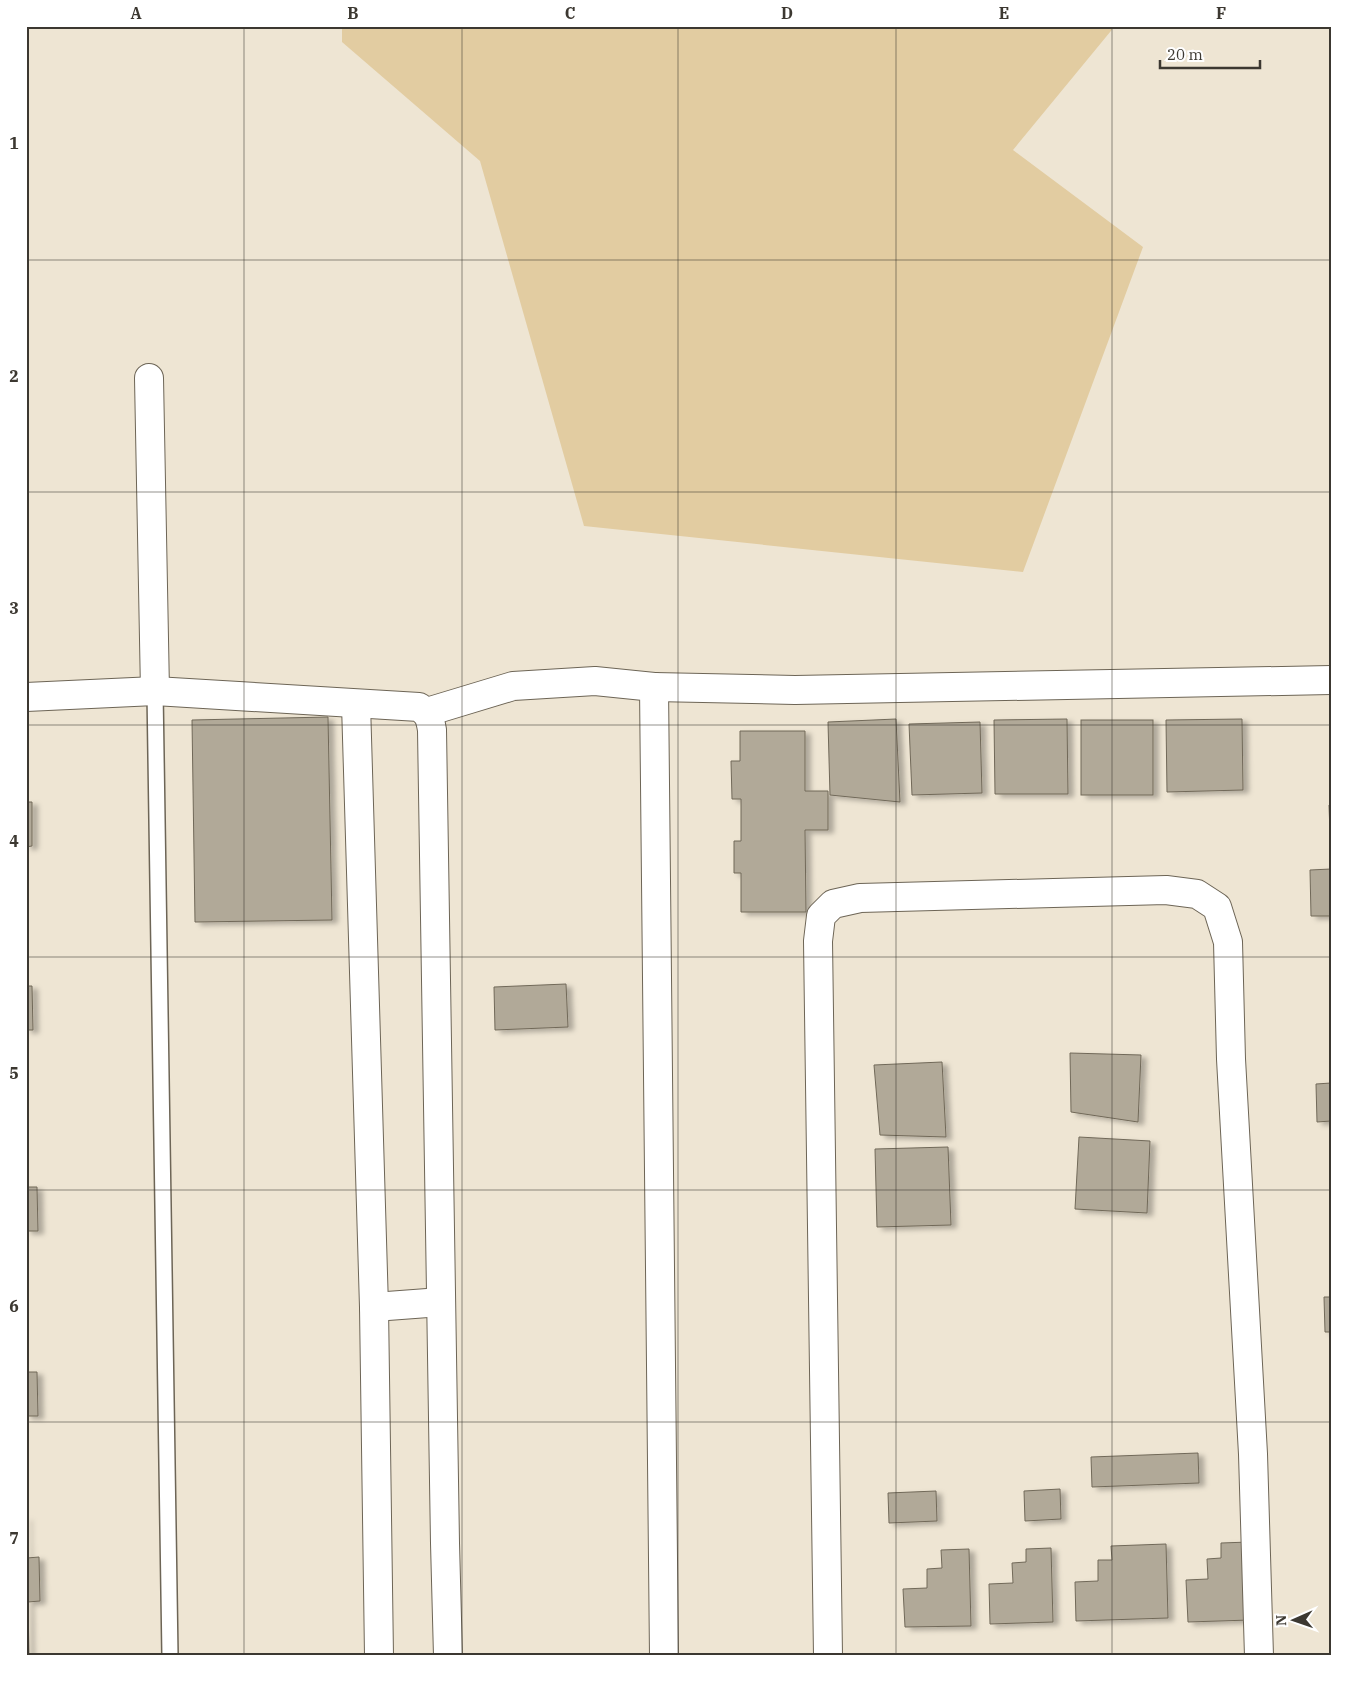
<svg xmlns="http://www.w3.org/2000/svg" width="1357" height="1682" viewBox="0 0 1357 1682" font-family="'IBM Plex Serif',serif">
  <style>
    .green { fill: #e2cca1 }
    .building { fill: #b1a998; stroke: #716959; filter: url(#shadow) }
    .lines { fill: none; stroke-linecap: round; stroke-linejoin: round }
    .service-casing { stroke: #6d6556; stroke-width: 18 }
    .minor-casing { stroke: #6d6556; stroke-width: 30 }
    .service { stroke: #fff; stroke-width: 15 }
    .minor { stroke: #fff; stroke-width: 28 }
    .grid { fill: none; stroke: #3c3831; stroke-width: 1; stroke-opacity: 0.55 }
    .neatline { fill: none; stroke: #3c3831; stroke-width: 2 }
    .grid-label { font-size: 16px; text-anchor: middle; font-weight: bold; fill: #3c3831 }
  </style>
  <defs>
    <filter id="shadow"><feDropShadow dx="5.5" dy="3" stdDeviation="2.5" flood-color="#0004"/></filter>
  </defs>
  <rect width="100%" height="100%" fill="#eee5d3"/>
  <path class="green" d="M342,26H1115L1013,150L1143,247L1023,572L584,526L480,161L342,42Z"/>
  <g class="building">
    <path d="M328,717L332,920L195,922L192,720Z"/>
    <path d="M896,719L900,802L830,795L828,722Z"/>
    <path d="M1067,719L1068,794H995L994,720Z"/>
    <path d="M1242,719L1243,790L1167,792L1166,720Z"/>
    <rect x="1081" y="720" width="72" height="75"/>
    <path d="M980,722L982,793L912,795L909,724Z"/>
    <path d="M740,731H805V791H828V830H805L806,912H741V873H734V841H741V799H732L731,761H740Z"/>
    <path d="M26,802H32V846L26,847Z"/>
    <path d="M1329,805H1331V861Z"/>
    <path d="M1331,869V916H1311L1310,870Z"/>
    <path d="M566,984L568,1027L495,1030L494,987Z"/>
    <path d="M26,986H32L33,1030H26Z"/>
    <path d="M1070,1053L1141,1055L1138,1122L1071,1112Z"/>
    <path d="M942,1062L946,1137L880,1135L874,1065Z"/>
    <path d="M1331,1083V1121L1317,1122L1316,1084Z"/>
    <path d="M1079,1137L1150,1141L1147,1213L1075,1209Z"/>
    <path d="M948,1147L951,1225L877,1227L875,1149Z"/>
    <path d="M26,1187H37L38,1231H26Z"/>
    <path d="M1324,1297H1331V1332H1325Z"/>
    <path d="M26,1372H37L38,1416H26Z"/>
    <path d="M1198,1453L1199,1483L1092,1487L1091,1457Z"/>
    <path d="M1060,1489L1061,1519L1025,1521L1024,1491Z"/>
    <path d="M936,1491L937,1521L889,1523L888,1493Z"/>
    <path d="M26,1517L27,1558L39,1557L40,1601L28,1602L29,1656H26Z"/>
    <path d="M1249,1542L1250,1620L1188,1622L1186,1580L1208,1579L1207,1559L1221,1558V1543Z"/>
    <path d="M1166,1544L1168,1618L1076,1621L1075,1582L1098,1581V1560H1112L1111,1546Z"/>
    <path d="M1051,1548L1053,1622L990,1624L989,1584L1013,1583L1012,1563L1026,1562V1549Z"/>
    <path d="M969,1549L971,1626L905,1627L903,1589L927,1588V1569L942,1568L941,1550Z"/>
  </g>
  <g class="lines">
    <defs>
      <path id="service" d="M155,691L170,1656"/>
      <g id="minor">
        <path d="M149,378L155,691"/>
        <path d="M654,687L795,690L1331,680"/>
        <path d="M26,697L155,691L419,707C429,714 430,718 432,730L445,1543L448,1656"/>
        <path d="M356,704L374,1307L379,1656"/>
        <path d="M427,712L513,686L595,681L654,687L664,1656"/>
        <path d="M374,1307L441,1302"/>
        <path d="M828,1656L818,941L821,916L833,904L860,898L1166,890L1197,894L1217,907L1228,942L1231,1059L1253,1454L1259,1656"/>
      </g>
    </defs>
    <use href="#service" class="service-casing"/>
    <use href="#minor" class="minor-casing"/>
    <use href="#service" class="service"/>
    <use href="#minor" class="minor"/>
  </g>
  <path class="grid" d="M244,26V1656M462,26V1656M678,26V1656M896,26V1656M1112,26V1656M26,260H1331M26,492H1331M26,725H1331M26,957H1331M26,1190H1331M26,1422H1331"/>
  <rect width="1357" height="1682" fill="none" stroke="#ffffff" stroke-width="55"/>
  <g transform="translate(1294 1620) rotate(268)" stroke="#ffffff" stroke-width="4" paint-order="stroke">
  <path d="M0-4L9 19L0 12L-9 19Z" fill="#3c3831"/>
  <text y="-8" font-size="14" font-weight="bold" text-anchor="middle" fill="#3c3831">N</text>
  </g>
  <path d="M1160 60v8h100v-8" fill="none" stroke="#3c3831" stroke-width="2.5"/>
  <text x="1167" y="60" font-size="15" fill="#3c3831" stroke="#ffffff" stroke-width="4" paint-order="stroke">20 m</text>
  <rect x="28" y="28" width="1302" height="1626" class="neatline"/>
  <g class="grid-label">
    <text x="136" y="19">A</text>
    <text x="353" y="19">B</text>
    <text x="570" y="19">C</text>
    <text x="787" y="19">D</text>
    <text x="1004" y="19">E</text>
    <text x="1221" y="19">F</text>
    <text x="14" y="149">1</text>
    <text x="14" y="382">2</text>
    <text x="14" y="614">3</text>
    <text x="14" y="847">4</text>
    <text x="14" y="1079">5</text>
    <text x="14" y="1312">6</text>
    <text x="14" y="1544">7</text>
  </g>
</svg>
